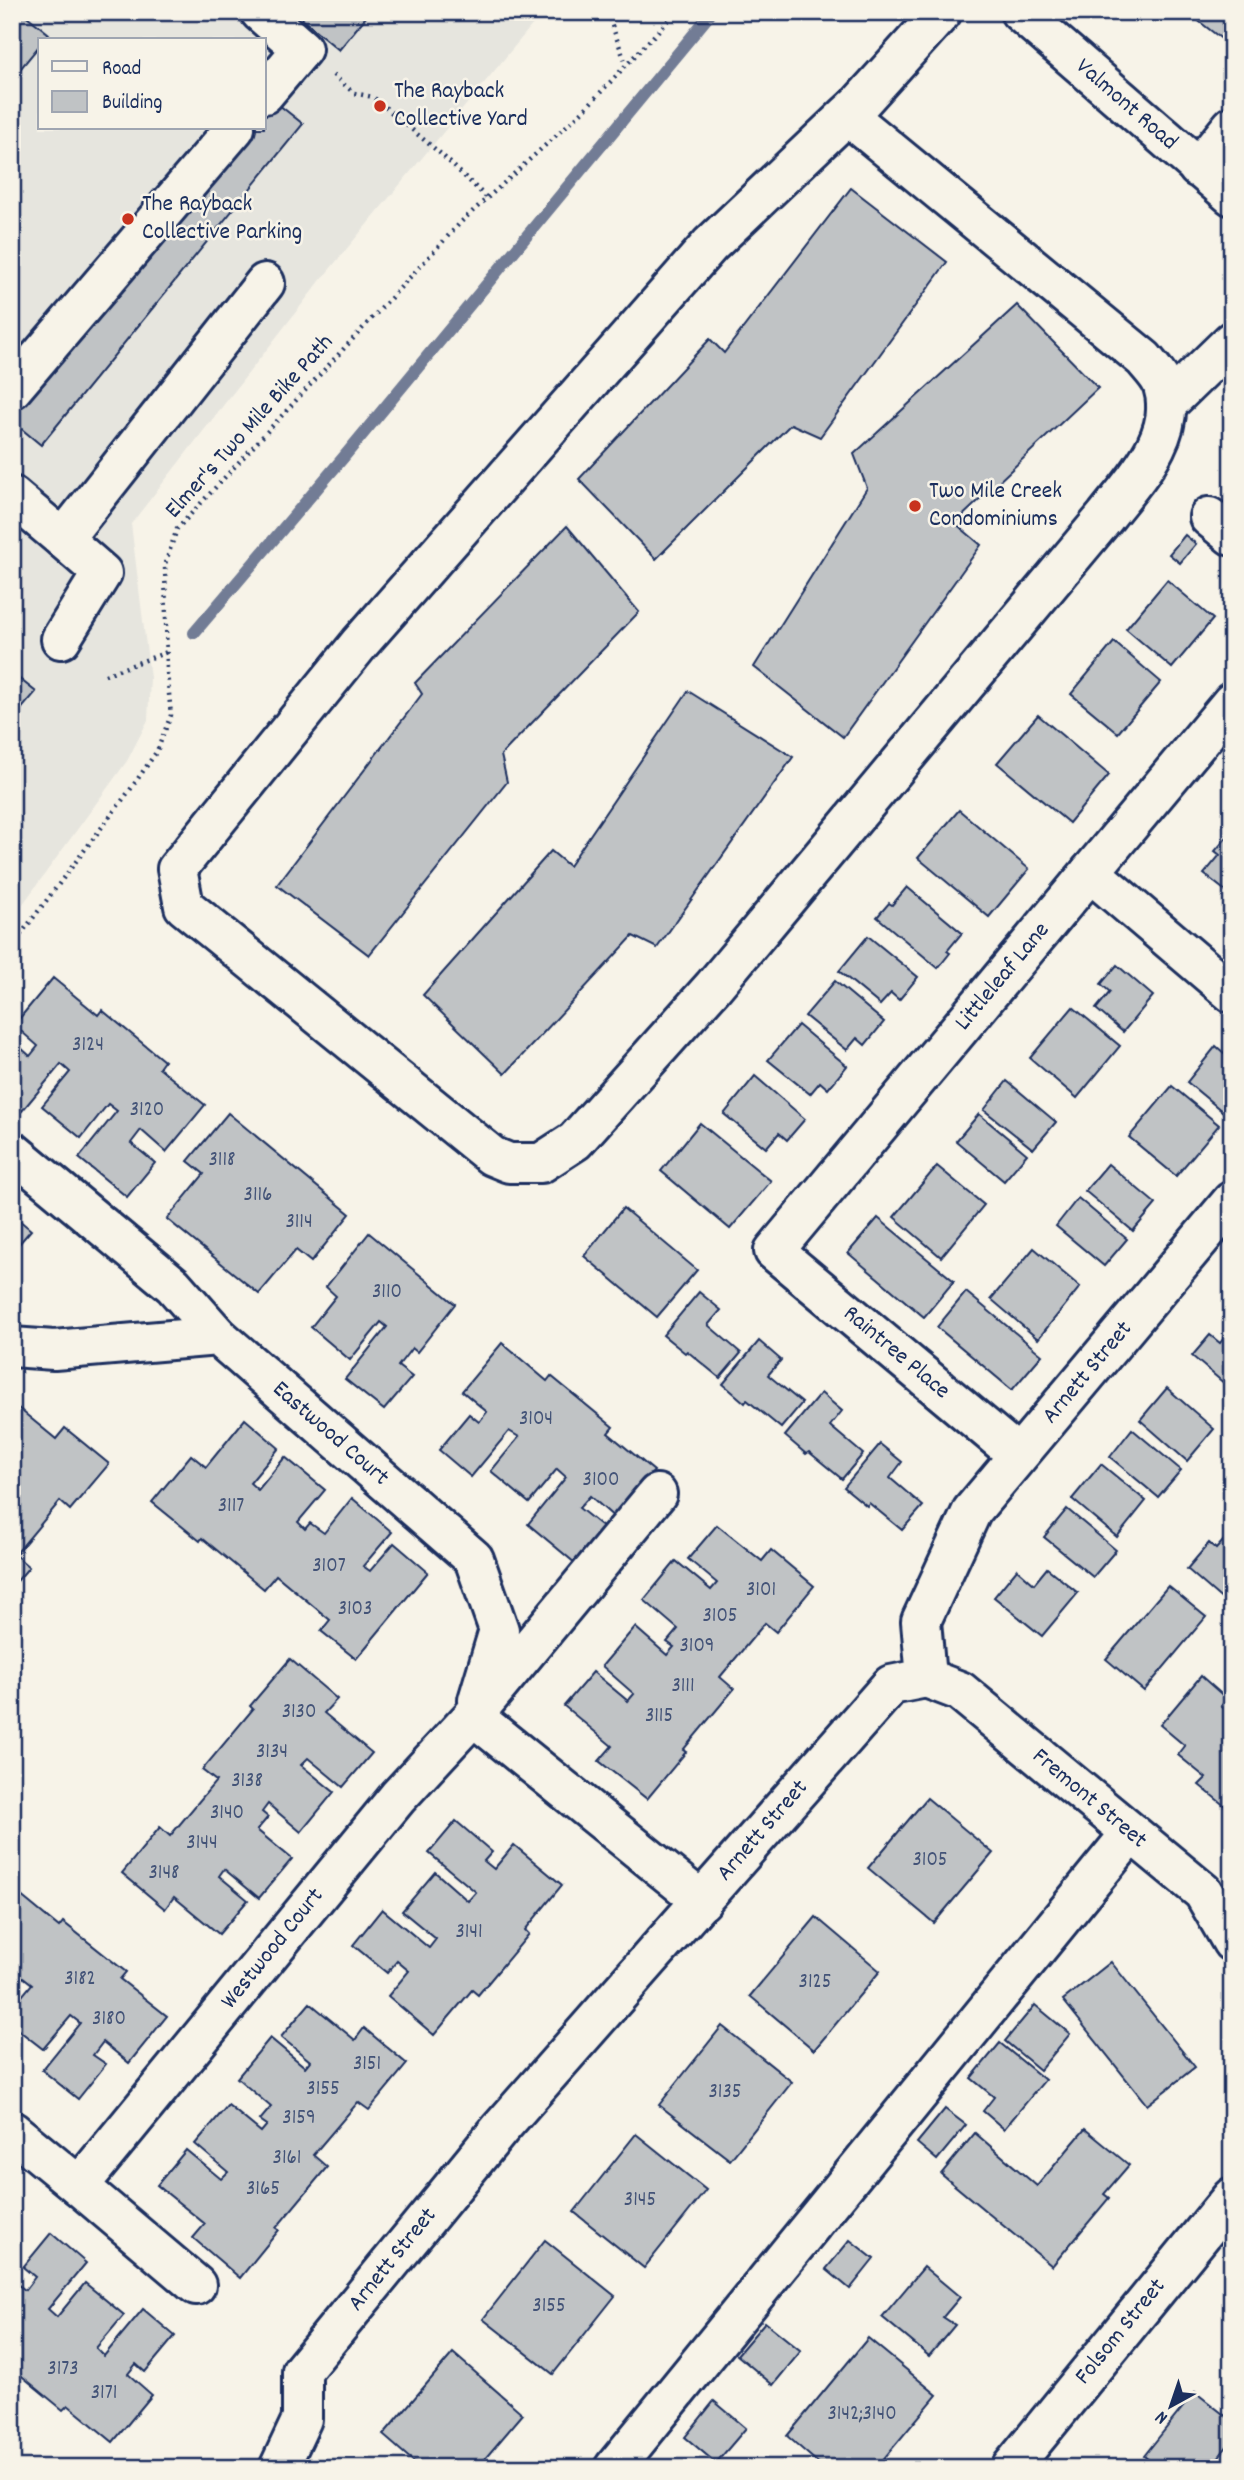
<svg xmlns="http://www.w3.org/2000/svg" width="1244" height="2480" viewBox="0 0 1244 2480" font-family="Dekko,sans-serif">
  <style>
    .built { fill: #e6e5de; fill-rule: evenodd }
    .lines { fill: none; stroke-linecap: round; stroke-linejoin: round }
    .stream { stroke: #727c95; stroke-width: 12 }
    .building { fill: #c0c3c5; stroke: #1b2f5e; stroke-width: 2 }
    .minor-casing { stroke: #1b2f5e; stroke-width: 44 }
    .major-casing { stroke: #1b2f5e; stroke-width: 44 }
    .path { stroke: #1b2f5e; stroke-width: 4.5; stroke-dasharray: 2 5; stroke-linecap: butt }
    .minor { stroke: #f7f3e8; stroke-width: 38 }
    .major { stroke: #f7f3e8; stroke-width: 38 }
    .poi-dot { fill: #c8321e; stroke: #f7f3e8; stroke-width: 2.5 }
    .labels { text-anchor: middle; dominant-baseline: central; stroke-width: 5; stroke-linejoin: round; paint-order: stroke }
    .number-label { font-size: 21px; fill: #445478 }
    .poi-label { font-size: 24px; fill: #1b2f5e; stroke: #f7f3e8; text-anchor: start }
    .street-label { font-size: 24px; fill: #1b2f5e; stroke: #f7f3e8 }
  </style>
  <rect width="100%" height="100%" fill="#f7f3e8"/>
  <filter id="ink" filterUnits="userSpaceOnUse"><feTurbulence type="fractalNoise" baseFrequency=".0143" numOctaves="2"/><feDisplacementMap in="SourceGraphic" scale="14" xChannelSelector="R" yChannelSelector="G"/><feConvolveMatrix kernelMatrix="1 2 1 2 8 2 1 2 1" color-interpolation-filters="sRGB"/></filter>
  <g filter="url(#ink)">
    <path class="built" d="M12,12H543L320,281L131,524L150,678L148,720L127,761L12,919ZM40,40H264V128H40Z"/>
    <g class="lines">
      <path class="stream" d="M194,633L343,458L712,12"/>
    </g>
    <g class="building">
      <path d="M12,12H22L49,34L44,40H40V45L12,79Z"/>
      <path d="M307,12H370L339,50L302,19Z"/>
      <path d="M1187,12H1232V47Z"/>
      <path d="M269,97L303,124L41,445L12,421V412L244,128H264V102Z"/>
      <path d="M851,188L947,262L820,437L791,424L656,559L579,479L710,339L724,353Z"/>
      <path d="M1017,305L1098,388L955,523L981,545L843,737L754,667L867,488L854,454Z"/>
      <path d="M567,526L639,612L501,755L507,782L369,955L277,885L422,694L415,683Z"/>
      <path d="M1185,535L1196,544L1180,563L1169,554Z"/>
      <path d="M1167,580L1213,619L1172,668L1126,629Z"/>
      <path d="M1114,642L1161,682L1118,733L1071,694Z"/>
      <path d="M12,673L36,692L12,720Z"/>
      <path d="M688,691L793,757L657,948L633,936L505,1074L423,995L551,851L569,866Z"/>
      <path d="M1038,715L1109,775L1069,823L997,763Z"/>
      <path d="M959,810L1029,869L989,917L918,858Z"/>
      <path d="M1232,831V896L1204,874L1220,855L1215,851Z"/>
      <path d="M907,887L962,933L947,951L950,953L938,968L877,917L889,903L892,905Z"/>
      <path d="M868,936L918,977L899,1000L891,993L880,1005L839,971Z"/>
      <path d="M1117,965L1153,996L1123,1032L1096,1009L1110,992L1101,984Z"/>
      <path d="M53,978L98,1015L102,1010L164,1061L159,1068L205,1105L166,1152L141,1130L131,1143L155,1163L127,1197L79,1158L117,1111L108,1104L81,1138L42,1106L70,1072L61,1064L22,1111L12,1103V1058L21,1048L30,1056L38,1046L14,1025Z"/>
      <path d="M835,981L884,1022L865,1045L857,1038L847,1050L805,1016Z"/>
      <path d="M1073,1007L1120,1046L1077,1098L1030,1058Z"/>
      <path d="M798,1025L847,1066L828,1089L820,1082L810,1094L768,1060Z"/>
      <path d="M1216,1046L1232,1060V1111L1228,1116L1187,1082Z"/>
      <path d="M755,1076L805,1119L787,1140L779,1133L766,1148L724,1114Z"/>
      <path d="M1007,1081L1056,1122L1033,1149L984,1110Z"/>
      <path d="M1172,1086L1219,1125L1176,1176L1129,1137Z"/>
      <path d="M228,1113L350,1214L311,1262L296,1250L259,1294L167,1219L204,1174L188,1161Z"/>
      <path d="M979,1114L1027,1154L1004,1181L956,1141Z"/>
      <path d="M700,1123L771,1181L730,1229L661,1171Z"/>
      <path d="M1108,1164L1156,1204L1133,1231L1085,1191Z"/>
      <path d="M937,1166L984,1205L941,1257L894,1217Z"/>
      <path d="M1078,1198L1127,1239L1104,1266L1056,1226Z"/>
      <path d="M623,1208L697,1270L657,1317L584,1256Z"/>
      <path d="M12,1214L31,1230L12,1252Z"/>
      <path d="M878,1218L954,1281L924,1317L848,1253Z"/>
      <path d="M369,1233L455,1304L417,1352L412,1348L398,1366L412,1377L384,1410L345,1379L387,1327L381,1322L350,1360L311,1327L336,1296L326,1287Z"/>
      <path d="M1034,1248L1080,1287L1038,1339L991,1299Z"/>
      <path d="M699,1292L721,1310L708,1325L741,1353L720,1378L687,1351L685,1353L663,1335Z"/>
      <path d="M966,1292L1042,1355L1012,1390L937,1327Z"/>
      <path d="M1230,1330L1232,1331V1390L1192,1356L1210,1335L1220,1343Z"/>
      <path d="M759,1341L781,1360L768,1375L802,1403L781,1428L747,1400L745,1403L723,1384Z"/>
      <path d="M502,1343L547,1381L551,1376L613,1427L608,1433L654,1471L615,1518L590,1496L579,1508L604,1528L575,1563L528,1524L566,1477L557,1469L529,1503L491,1471L519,1437L509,1431L471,1477L439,1450L469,1414L479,1422L487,1412L462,1391Z"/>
      <path d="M1167,1388L1214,1429L1187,1461L1140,1420Z"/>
      <path d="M821,1393L842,1411L830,1426L863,1454L842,1479L809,1452L806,1454L785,1436Z"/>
      <path d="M12,1403L56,1439L65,1428L109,1464L70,1510L60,1501L15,1555L29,1567L12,1587Z"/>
      <path d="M245,1419L279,1448L250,1483L258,1490L285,1457L325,1490L298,1522L305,1529L310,1523L324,1533L352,1498L392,1532L363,1566L370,1571L394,1543L428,1572L356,1659L321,1631L330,1620L276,1575L264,1589L202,1538L200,1541L152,1502L191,1455L206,1467Z"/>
      <path d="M1132,1429L1181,1470L1158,1497L1110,1457Z"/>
      <path d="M880,1444L902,1462L890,1478L923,1506L902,1530L869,1503L867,1506L844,1487Z"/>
      <path d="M1101,1464L1146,1501L1117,1537L1072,1499Z"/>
      <path d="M1067,1509L1116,1550L1093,1577L1044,1537Z"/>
      <path d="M717,1525L762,1561L771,1550L814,1586L776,1632L765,1623L720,1677L734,1689L683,1750L686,1752L647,1799L599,1761L612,1746L564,1706L593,1672L628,1701L634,1694L602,1666L635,1627L667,1655L674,1647L667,1642L678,1629L644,1600L676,1561L711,1590L717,1583L688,1559Z"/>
      <path d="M1232,1531V1608L1187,1569L1209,1543L1216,1549Z"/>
      <path d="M1047,1568L1078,1593L1042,1636L994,1597L1017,1569L1034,1584Z"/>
      <path d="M1168,1586L1206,1617L1144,1691L1106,1659Z"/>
      <path d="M290,1659L337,1699L324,1713L372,1753L343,1787L308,1758L301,1765L334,1792L301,1832L268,1804L262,1812L268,1817L257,1830L292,1859L259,1898L224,1869L219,1876L248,1900L219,1934L174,1897L165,1909L122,1873L160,1827L170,1836L216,1781L202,1770L253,1709L250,1706Z"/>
      <path d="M1201,1676L1227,1699L1221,1706L1232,1715V1801L1226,1807L1199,1785L1206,1778L1178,1755L1185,1746L1160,1725Z"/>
      <path d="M927,1798L993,1853L934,1923L868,1868Z"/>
      <path d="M456,1821L492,1852L484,1861L494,1869L514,1845L562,1885L525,1930L529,1934L478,1995L472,1990L434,2035L388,1996L409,1971L397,1961L387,1973L353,1945L382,1909L429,1948L436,1939L402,1911L435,1872L468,1901L476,1892L429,1853Z"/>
      <path d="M14,1890L59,1927L63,1922L126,1972L120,1979L167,2016L129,2063L103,2042L93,2055L106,2064L78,2099L42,2070L80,2023L71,2016L43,2049L12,2025V2008L32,1984L23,1977L12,1990Z"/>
      <path d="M816,1917L880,1971L814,2050L750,1996Z"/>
      <path d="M1111,1962L1195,2067L1147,2105L1063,2000Z"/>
      <path d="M310,2003L355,2040L364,2028L407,2064L369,2110L358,2102L313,2155L327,2167L276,2228L279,2230L240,2278L193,2238L205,2224L157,2185L186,2150L221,2179L228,2172L195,2144L228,2105L261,2132L267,2125L260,2120L271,2107L237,2078L270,2038L305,2067L310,2061L281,2037Z"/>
      <path d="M1035,2005L1070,2034L1040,2070L1005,2041Z"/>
      <path d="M722,2026L792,2082L730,2160L659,2105Z"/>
      <path d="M1000,2043L1045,2080L1004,2129L983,2111L994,2097L971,2078Z"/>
      <path d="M945,2109L966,2125L937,2160L917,2143Z"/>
      <path d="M1085,2129L1129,2165L1104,2194L1109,2198L1052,2266L941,2174L975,2133L1037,2186Z"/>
      <path d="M636,2134L706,2190L644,2268L574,2212Z"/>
      <path d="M51,2233L86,2263L48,2309L57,2317L85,2283L124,2315L96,2348L104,2356L143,2309L175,2336L145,2372L136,2364L128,2374L152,2395L113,2442L68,2405L63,2410L12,2368V2280L25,2290L35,2277L23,2267Z"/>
      <path d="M545,2240L615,2296L553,2374L483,2319Z"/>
      <path d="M850,2240L874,2259L850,2289L826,2269Z"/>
      <path d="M924,2267L960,2297L943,2317L955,2325L929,2356L882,2317Z"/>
      <path d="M765,2322L801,2351L773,2385L737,2355Z"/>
      <path d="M868,2338L937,2395L876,2468H824L787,2436Z"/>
      <path d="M453,2353L523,2414L477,2468H421L383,2435Z"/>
      <path d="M1195,2392L1232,2421V2440L1210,2468H1159L1144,2456Z"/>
      <path d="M714,2401L746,2428L716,2463L685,2437Z"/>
    </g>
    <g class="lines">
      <defs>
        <g id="minor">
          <path d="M260,12L302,49L264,94"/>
          <path d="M847,115L1144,359C1150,367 1160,376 1163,386C1179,435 1133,481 1106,516L713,987L575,1141L541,1163H509L492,1156L184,906L177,869L360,643L710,245L847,115L859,104L942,12"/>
          <path d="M1198,168L1232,126"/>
          <path d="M12,389L235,128"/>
          <path d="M1166,405L1232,341"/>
          <path d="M12,496L63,539L265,283"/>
          <path d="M1209,517L1232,536"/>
          <path d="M61,639L102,573L63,539"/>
          <path d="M1090,872L1232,993"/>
          <path d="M12,1151L173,1285L218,1336L474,1559L499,1630L478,1700"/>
          <path d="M12,1347L54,1350L218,1336"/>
          <path d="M1018,1455L774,1251L1232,702"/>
          <path d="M926,1678L960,1691L1203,1892L1232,1942"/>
          <path d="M473,1716L702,1901"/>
          <path d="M12,2131L79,2186"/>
          <path d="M196,2285L79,2186L398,1797L473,1716L657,1494"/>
          <path d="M279,2468L302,2419V2371L500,2129L891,1685L926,1678L921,1621L972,1511L1232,1201"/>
          <path d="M614,2468L1131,1833"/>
        </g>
        <g id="major">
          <path d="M1020,12L1232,196"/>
          <path d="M1011,2468L1232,2197"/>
        </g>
      </defs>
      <use href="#minor" class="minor-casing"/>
      <use href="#major" class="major-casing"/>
      <g class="path">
        <path d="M611,12L610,20L626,64"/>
        <path d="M333,75L354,93L373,97L441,154L486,197"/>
        <path d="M105,675L167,652"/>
        <path d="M12,946L130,790L157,751L171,715L167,672L165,564L177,529L461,222L584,110L676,12"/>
      </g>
      <use href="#minor" class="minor"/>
      <use href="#major" class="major"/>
    </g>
  </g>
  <g class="poi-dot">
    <circle cx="380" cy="106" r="7"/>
    <circle cx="128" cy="219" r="7"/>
    <circle cx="915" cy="506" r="7"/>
  </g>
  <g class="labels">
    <g class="number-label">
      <text x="88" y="1046">3124</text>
      <text x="147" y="1111">3120</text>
      <text x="222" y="1161">3118</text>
      <text x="258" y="1196">3116</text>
      <text x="299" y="1223">3114</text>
      <text x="387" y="1293">3110</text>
      <text x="536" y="1420">3104</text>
      <text x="601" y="1481">3100</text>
      <text x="231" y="1507">3117</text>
      <text x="329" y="1567">3107</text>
      <text x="761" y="1591">3101</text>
      <text x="355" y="1610">3103</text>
      <text x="720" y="1617">3105</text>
      <text x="697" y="1647">3109</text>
      <text x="683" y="1687">3111</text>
      <text x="299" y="1713">3130</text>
      <text x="659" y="1717">3115</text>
      <text x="272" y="1753">3134</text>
      <text x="247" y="1782">3138</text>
      <text x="227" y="1814">3140</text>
      <text x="202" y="1844">3144</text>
      <text x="930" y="1861">3105</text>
      <text x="164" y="1874">3148</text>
      <text x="469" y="1933">3141</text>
      <text x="80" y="1980">3182</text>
      <text x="815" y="1983">3125</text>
      <text x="109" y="2020">3180</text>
      <text x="367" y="2065">3151</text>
      <text x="323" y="2090">3155</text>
      <text x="725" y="2093">3135</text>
      <text x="299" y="2119">3159</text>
      <text x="287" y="2159">3161</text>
      <text x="263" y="2190">3165</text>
      <text x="640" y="2201">3145</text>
      <text x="549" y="2307">3155</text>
      <text x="63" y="2370">3173</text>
      <text x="104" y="2394">3171</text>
      <text x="862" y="2415">3142;3140</text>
    </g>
    <g class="poi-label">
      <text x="394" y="92">The Rayback<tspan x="394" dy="28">Collective Yard</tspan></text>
      <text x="142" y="205">The Rayback<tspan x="142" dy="28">Collective Parking</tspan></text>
      <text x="929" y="492">Two Mile Creek<tspan x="929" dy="28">Condominiums</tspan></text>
    </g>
    <g class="street-label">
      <text transform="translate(1126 105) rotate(41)">Valmont Road</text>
      <text transform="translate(250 427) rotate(-48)">Elmer's Two Mile Bike Path</text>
      <text transform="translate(1003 977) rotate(-50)">Littleleaf Lane</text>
      <text transform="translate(896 1353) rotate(40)">Raintree Place</text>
      <text transform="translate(1088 1373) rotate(-50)">Arnett Street</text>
      <text transform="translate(330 1434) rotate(41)">Eastwood Court</text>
      <text transform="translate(1089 1799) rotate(40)">Fremont Street</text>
      <text transform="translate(763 1831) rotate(-49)">Arnett Street</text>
      <text transform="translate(273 1949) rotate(-51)">Westwood Court</text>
      <text transform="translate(393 2260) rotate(-51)">Arnett Street</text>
      <text transform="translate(1121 2332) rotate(-51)">Folsom Street</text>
    </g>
  </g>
  <rect width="1244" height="2480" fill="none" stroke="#f7f3e8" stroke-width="42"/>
  <rect x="21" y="21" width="1202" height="2438" fill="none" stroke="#1b2f5e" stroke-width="2.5" filter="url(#ink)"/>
  <rect x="38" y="38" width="228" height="91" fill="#f7f3e8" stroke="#9fa5b1" stroke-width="2"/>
  <rect x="52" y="61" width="35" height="10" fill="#f7f3e8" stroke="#9fa5b1" stroke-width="2"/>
  <text x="102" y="74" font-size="21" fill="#1b2f5e">Road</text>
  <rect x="52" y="91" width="35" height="21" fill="#c0c3c5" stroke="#9fa5b1" stroke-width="2"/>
  <text x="102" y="108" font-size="21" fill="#1b2f5e">Building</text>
  <g transform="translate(1171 2406) rotate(220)" stroke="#f7f3e8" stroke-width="5" paint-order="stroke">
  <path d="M0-5L12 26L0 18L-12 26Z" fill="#1b2f5e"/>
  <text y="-10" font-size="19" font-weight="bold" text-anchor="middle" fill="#1b2f5e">N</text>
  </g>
</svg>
